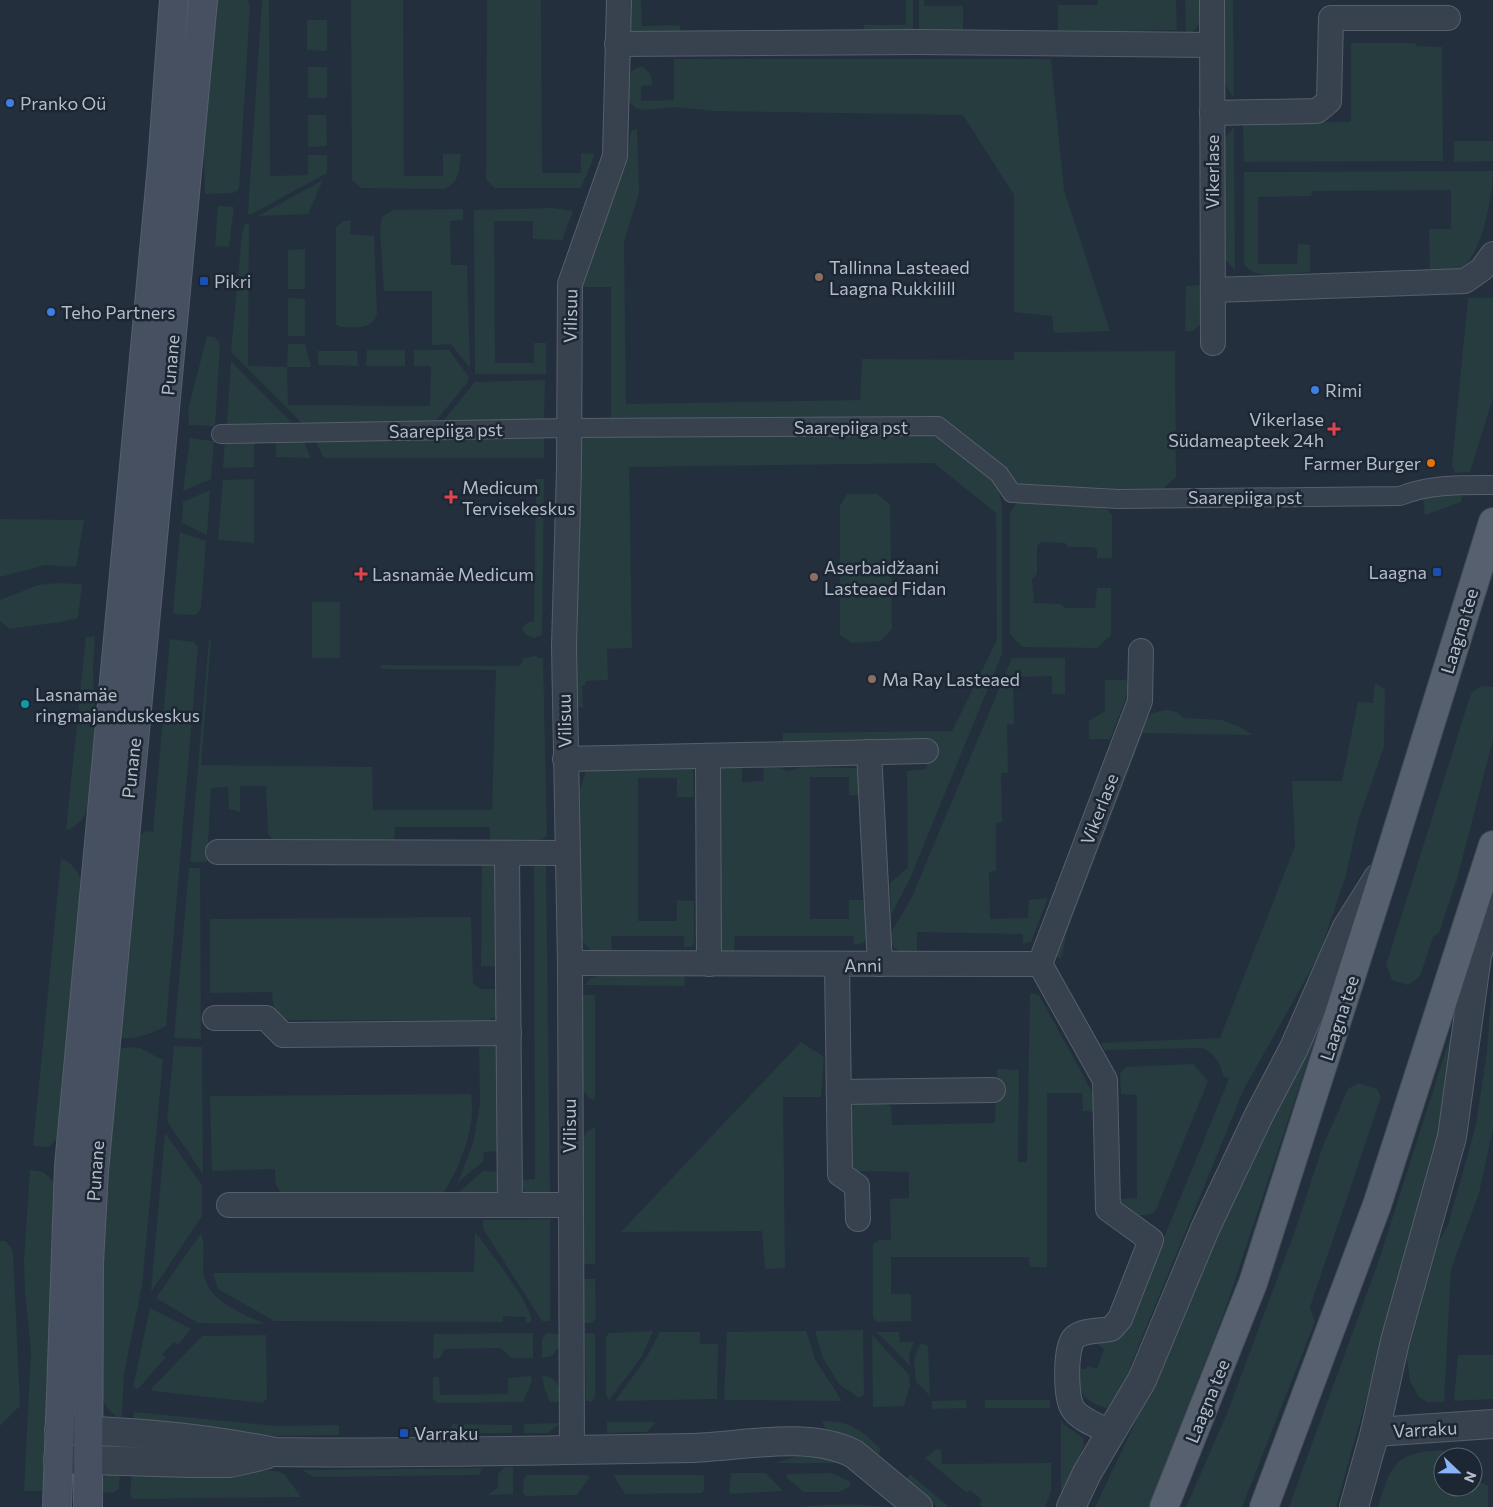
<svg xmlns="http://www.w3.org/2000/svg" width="1493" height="1507" viewBox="0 0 1493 1507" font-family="Commissioner,sans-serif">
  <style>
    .green { fill: #263c3f }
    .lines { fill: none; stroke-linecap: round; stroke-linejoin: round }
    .pedestrian-casing { stroke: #565f6c; stroke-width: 20 }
    .minor-casing { stroke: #565f6c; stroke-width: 26 }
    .tertiary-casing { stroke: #565f6c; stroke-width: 30 }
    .secondary-casing { stroke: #565f6c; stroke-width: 30 }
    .primary-casing { stroke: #414a57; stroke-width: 30 }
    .pedestrian { stroke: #38414e; stroke-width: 18 }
    .minor { stroke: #38414e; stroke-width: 24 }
    .tertiary { stroke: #38414e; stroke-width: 28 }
    .secondary { stroke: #465061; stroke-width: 28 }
    .primary { stroke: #56606e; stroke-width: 28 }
    .shop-dot { fill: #3f7fe0; stroke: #1d2633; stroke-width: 2 }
    .education-dot { fill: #8d6e63; stroke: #1d2633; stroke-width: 2 }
    .transit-dot { fill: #1a4fb4; stroke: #1d2633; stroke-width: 2 }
    .health-dot { fill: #e0444e; stroke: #1d2633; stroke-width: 2 }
    .food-dot { fill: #e8710a; stroke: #1d2633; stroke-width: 2 }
    .culture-dot { fill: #0f9aa8; stroke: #1d2633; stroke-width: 2 }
    .labels { text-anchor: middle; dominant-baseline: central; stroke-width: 5; stroke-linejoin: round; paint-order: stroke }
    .poi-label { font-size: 18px; fill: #b4bcc9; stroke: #1d2633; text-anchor: start }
    .street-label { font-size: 18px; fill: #b4bcc9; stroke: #1d2633 }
  </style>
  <rect width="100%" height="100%" fill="#242f3e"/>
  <g class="green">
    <path d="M215,0H247L250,6L239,189L233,193L205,194L203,122Z"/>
    <path d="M262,0H269L270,176L308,175V155H327V173L250,215L248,213Z"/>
    <path d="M351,0H403L404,176H443V154H461C459,170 460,182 444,189L361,188L352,180Z"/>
    <path d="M487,0H541L542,173H581V153L595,154L581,188H495L486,180Z"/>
    <path d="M628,0H641L642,26L680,25V36L632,35L628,25Z"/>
    <path d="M906,0H913V36L865,37L864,25H906Z"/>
    <path d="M919,0H924V6H963V35H919Z"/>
    <path d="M1098,0H1176L1177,30L1058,32V5H1098Z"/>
    <path d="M1185,0H1200C1200,15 1203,29 1186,35Z"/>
    <path d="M1224,0H1233L1234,98L1226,86L1224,76Z"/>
    <path d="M307,20H327V51L307,50Z"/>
    <path d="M1351,43H1415L1416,46L1442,47L1443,161L1244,162L1243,123L1351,122Z"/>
    <path d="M674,59H1051L1064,190L1110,331L1054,333L1052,316L1014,312V195L963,115L713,111L675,107L644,110L636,108L629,102C628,84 622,72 642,66L650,73L653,85L641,86V101L674,100Z"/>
    <rect x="308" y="67" width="19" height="31"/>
    <path d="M308,115H326L327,146L308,147Z"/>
    <path d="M1234,127L1235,270L1225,259L1224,145V139Z"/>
    <path d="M637,129L639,193L624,242L626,404L860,400L862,359L1014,360V352L1175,351L1176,477L1162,490L1055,491L1028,487L1019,484L954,430L611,420V287H581L627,157L631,131Z"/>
    <path d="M1454,141H1493V161L1454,162Z"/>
    <path d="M1493,171C1493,194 1482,257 1460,269C1452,274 1439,275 1430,277L1429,229H1451V190L1312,191L1311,196L1258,197V264H1297L1298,244L1310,245V272C1291,273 1256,282 1244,264V172Z"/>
    <path d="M323,180L308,214L258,216Z"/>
    <path d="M218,206L234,207L229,247L215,246Z"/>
    <path d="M553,208L573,211L562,240L533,239V221H494L495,363H534V343H546V374H475L474,210Z"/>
    <path d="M463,209V220L450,221L451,265H467L470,368L451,344L432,345V291H384L380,231L382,217L392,210Z"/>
    <path d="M351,220L350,234L374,236L377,313C373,331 354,327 340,327L336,324V227L344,221Z"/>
    <path d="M249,223L248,366L287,367L288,344H305L311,367H287L288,405L430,406L431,366H414V350H449L469,377L467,383L435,422L303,424L231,352L242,234L245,224Z"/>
    <path d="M305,249V289H288V250Z"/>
    <path d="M1202,285L1201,324L1193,331H1185L1186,286Z"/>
    <path d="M288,298L305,299V336H288Z"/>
    <path d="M1468,298H1493V398L1470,472L1455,473L1452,464Z"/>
    <path d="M207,336L215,337L220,344L215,426L189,425L188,410Z"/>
    <path d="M367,350H405V366H366Z"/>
    <path d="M318,351H357L358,366L318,365Z"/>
    <path d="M231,361L293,424H227Z"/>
    <path d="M545,380L544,421H443L475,382Z"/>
    <path d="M924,432L936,435L954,448L997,485L1002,505V654L909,881L891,915L890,883L908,867L907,771L926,769L928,742L783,745V733L952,731L997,640L996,513L934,463L629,467L632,648L607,649L608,680L586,681L585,685L582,686L583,708L576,706L578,437Z"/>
    <path d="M544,437V458H324L315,440Z"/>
    <path d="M190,438L214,441L211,479L183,491Z"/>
    <path d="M225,440H254V467L223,468Z"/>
    <path d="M276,440H303L311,458L276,457Z"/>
    <path d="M254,479V543L218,540L223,480Z"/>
    <path d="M536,479H544L542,635L534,638L526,635L522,629L528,622H534Z"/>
    <path d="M210,490L207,535L182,523L183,502Z"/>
    <path d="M847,494H877L890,504L892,629L881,641L852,643L840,635V506Z"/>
    <path d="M1462,495L1461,502L1425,515L1423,497Z"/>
    <path d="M1022,500L1101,502L1112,515V558H1097V550L1094,547H1068L1065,543L1040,542L1037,547V574L1032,579L1034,603L1061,604L1065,608H1095L1097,588H1111V635L1097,648L1022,647L1010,634V513L1015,505Z"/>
    <path d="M0,519L84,520L76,567L45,565L0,577Z"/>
    <path d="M180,532L206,541L201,608L196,615L174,614L173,611Z"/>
    <path d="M58,583L82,584L78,618C56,624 33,625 10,629L0,621V600L38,585Z"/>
    <rect x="312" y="602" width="28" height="56"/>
    <path d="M95,636L93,667L95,739L89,803C85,817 80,825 66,830L86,637Z"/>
    <path d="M170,639L194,642L198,647L166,1026C152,1033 135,1041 118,1037L137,838L145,831L153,832Z"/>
    <path d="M209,639L211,640L201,765L372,767L373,810H492L496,670L381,669V665L520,666L524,658L535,656L543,659L547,836L537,841L490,842V827H395L394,843L274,842L268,834L266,786H240V812L229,809L228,787L211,788L207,862H190Z"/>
    <path d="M1012,658H1065V694H1052V676L1013,677L1014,724L1007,725L1008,773H1001L1002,822L996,823V871L989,872L990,919L1028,918L1029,900L1048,898L1031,942L1023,944V934L917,932V950L914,955C901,955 896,951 890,941L893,929L911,899Z"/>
    <path d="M1105,680H1126L1131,685L1110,739H1089V721L1105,711Z"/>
    <path d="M1375,683L1385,690L1384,747L1358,821L1345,878L1319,955L1244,1089L1130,1367L1132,1376L1114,1406L1105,1408C1082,1399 1079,1393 1079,1369H1086L1088,1366L1097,1369L1104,1349L1093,1341L1116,1340L1126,1330L1229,1079L1223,1076C1220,1061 1215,1055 1203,1048L1104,1050L1101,1043L1220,1038L1295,846L1292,781H1342L1358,702L1373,703Z"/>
    <path d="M1482,686L1493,687V740L1457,879L1439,933L1433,937L1420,976L1408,985L1392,980L1386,965L1471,693Z"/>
    <path d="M1166,710L1176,712L1184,718L1222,720L1240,727L1252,735L1143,733L1067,932L1061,959L1056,956L1055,950L1141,727L1152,713Z"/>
    <path d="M727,764H742V782L763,781L764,768H780L789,771L801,767L858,768L865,795H849V777H810V919H849V900H866L867,937L864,943L854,945L853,936H735L734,953H723L719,948L718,775L720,768Z"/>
    <path d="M693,766L694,797H677V778H638V921H677V900L694,901V943L692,947H684V936H611L612,952H592L581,939L580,790L586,771L591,767Z"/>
    <path d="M61,859C72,862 79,872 82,884L58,1137L49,1147L33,1146Z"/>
    <path d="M534,863L546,864L550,1198L526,1194L518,1180L535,1179Z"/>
    <path d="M482,866H497L500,967L481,966Z"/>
    <path d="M189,868H200L201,1039L174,1038Z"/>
    <path d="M471,917L473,984L482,989H500L497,1016L488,1021L286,1020C273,1015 273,1005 272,992L210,993V919Z"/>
    <path d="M1493,972V1129L1479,1193L1451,1269L1444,1402H1427L1419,1397L1410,1381L1405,1344L1426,1264L1448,1225L1476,1125L1487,1051Z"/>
    <path d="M606,974H684L685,986L585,985L591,978Z"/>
    <path d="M1030,993L1039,995L1097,1101L1096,1112L1083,1111L1082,1093H1047V1267H1030L1029,1257H891V1294H911V1321L877,1322L873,1318V1245L879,1240H891L890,1199L909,1198V1172L851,1171V1106C863,1099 878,1101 891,1106L892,1125L995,1123L997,1069L1019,1070L1018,1162H1027Z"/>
    <path d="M582,995H595V1100L589,1098L583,1090Z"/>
    <path d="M1455,1022L1449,1102L1336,1507H1289L1378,1263Z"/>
    <path d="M1309,1037L1315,1039L1224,1313L1149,1507H1095L1137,1419L1207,1247Z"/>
    <path d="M479,1040L501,1041V1151L483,1152L484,1161L458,1182L473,1144L480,1104Z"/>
    <path d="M801,1042L824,1057L821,1097H783L785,1268L765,1269L762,1231L621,1232Z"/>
    <path d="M174,1046L202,1047L203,1174L167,1121Z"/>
    <path d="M133,1047L140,1048L163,1060L142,1286L124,1373L122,1416L118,1418L108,1409L99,1394V1290L105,1184L118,1049Z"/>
    <path d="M1193,1064L1208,1081L1155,1212C1142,1218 1133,1214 1121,1209V1199L1137,1198V1095L1121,1094L1120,1073L1126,1067Z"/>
    <path d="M1358,1083L1377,1089L1381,1097L1310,1307L1315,1322L1242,1507H1186L1228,1411L1295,1231L1322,1148L1348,1089Z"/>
    <path d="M471,1094C477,1128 459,1168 442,1196L288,1197C275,1190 275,1183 275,1169L212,1171L210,1096Z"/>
    <path d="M595,1127V1264H583L582,1139L588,1131Z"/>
    <path d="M165,1133L202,1185V1216L151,1292Z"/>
    <path d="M30,1170L43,1172L54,1182L51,1256L47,1491H24L31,1352L25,1291L24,1261Z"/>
    <path d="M483,1171L501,1172L498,1193L453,1197Z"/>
    <path d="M550,1219V1321H542L483,1229V1220Z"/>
    <path d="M475,1232C485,1245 536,1310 531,1322L526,1323V1317L503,1316V1322L274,1321L218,1289L213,1273L474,1272Z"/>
    <path d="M201,1233C205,1243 203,1257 203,1268C204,1300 239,1312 265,1324L198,1323L156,1298Z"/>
    <path d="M0,1241H6L13,1251L20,1406L0,1426Z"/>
    <path d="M584,1279H595L596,1319L591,1323H583Z"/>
    <path d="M150,1308L191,1329L178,1345L174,1342L162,1354L166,1357L138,1389L134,1387V1383Z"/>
    <path d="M863,1330L864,1395L859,1398L839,1384L823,1358L815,1331Z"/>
    <path d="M653,1331L642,1356L609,1400L606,1395V1337L609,1333Z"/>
    <path d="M806,1331L815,1359L842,1401L724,1400L727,1332Z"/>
    <path d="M660,1332H700V1344H718L717,1399L615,1401L645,1360Z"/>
    <path d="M877,1332H899L900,1342H914L909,1356L910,1366Z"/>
    <path d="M533,1333V1358H512L501,1348L445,1349L440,1358L433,1359L434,1334Z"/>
    <path d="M546,1333L559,1334V1347L552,1356L542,1358V1340Z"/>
    <path d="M585,1333L595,1334V1397L592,1401H586Z"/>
    <path d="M266,1335L267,1399L262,1403L153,1391L151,1389L202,1336Z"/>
    <path d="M872,1335L909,1375L910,1386L904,1406L873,1407Z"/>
    <path d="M921,1343L928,1346L930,1396L916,1382L914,1359Z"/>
    <path d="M1458,1355H1493V1399L1454,1401Z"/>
    <path d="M531,1376L532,1380L523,1402L438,1403L433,1400V1377H439L440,1395L508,1394V1378Z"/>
    <path d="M542,1376C559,1377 560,1388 561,1402H550L544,1387Z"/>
    <path d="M966,1400L967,1408L932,1409V1401Z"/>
    <rect x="985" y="1400" width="65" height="8"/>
    <path d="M134,1412L276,1426L339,1425V1435L275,1436L133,1421Z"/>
    <path d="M1061,1419L1063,1424L1083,1438L1084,1446L1061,1494Z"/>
    <path d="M822,1421C852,1421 860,1430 881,1449L878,1454C861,1441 848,1433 827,1431Z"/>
    <path d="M607,1422H656L647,1432L607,1433Z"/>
    <path d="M560,1423L548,1433H524V1424Z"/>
    <path d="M452,1424L512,1425V1433H451Z"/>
    <path d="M937,1449L941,1450L942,1464L1051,1463V1492L1045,1507H983L979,1504L982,1500L970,1490L967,1493L925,1458Z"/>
    <path d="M1443,1450V1487H1473V1459L1479,1481L1488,1486V1507H1378C1392,1463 1394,1453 1443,1450Z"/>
    <path d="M812,1455L826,1457L838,1463H775L798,1456Z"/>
    <path d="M504,1467H513V1494L488,1495L498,1488V1474Z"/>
    <path d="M120,1468L119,1489L114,1492L99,1493C99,1479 107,1472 120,1468Z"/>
    <path d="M482,1468L479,1475L314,1477L302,1470Z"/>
    <path d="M132,1469L277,1471L285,1475L301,1497L133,1499L130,1496Z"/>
    <path d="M731,1473H766L783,1491L731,1494L729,1491Z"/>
    <path d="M831,1473L851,1482L849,1487L839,1492H804L786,1477L787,1474Z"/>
    <path d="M910,1474L949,1507H938L905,1481Z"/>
    <path d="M527,1475H588L590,1477L577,1495L526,1496L523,1493L524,1478Z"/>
    <path d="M616,1475H701L704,1476V1490L701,1493L625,1494L614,1476Z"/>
    <path d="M849,1504L885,1507H807V1506Z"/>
  </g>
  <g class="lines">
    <defs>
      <path id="pedestrian" d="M221,434L568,428L938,426L999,474L1012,493L1118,499L1400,496C1431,484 1460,485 1493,485"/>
      <g id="minor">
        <path d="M1212,0L1213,343"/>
        <path d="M617,44L918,42L1212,45"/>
        <path d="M1212,113L1317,111L1329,101L1331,18H1448"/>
        <path d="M1213,290L1465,281L1482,269L1493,254"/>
        <path d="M869,752L880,964"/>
        <path d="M708,756L709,964"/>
        <path d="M565,759L926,751"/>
        <path d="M218,852L566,853"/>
        <path d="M507,854L510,1205"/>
        <path d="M570,963L1040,964"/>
        <path d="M1040,964L1105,1080L1108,1209L1151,1240L1120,1319L1111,1329C1100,1331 1082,1330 1074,1338C1065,1347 1065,1398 1073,1409C1080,1420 1101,1427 1112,1433"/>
        <path d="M1040,964L1140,701L1141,651"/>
        <path d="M837,965L840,1174L857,1186L858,1219"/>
        <path d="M215,1018H266L283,1035L509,1033"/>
        <path d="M839,1092L993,1090"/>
        <path d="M229,1205H570"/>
        <path d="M572,1450L570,963L564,646L569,469L570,284L615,156L619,0"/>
      </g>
      <g id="tertiary">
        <path d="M59,1430C132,1431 204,1438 275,1452C413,1454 551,1450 689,1448C740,1447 807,1430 854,1454L918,1507"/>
        <path d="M1375,1432L1493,1424"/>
        <path d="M58,1459L189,1463H230L265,1455"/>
        <path d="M1071,1507L1087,1473L1142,1380L1205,1229L1259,1115L1294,1048L1346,929L1378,878"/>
        <path d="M1354,1507L1375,1432L1395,1341L1452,1137L1477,955L1493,906"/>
      </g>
      <g id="secondary">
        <path d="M57,1507L69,1166L162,165L174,0"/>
        <path d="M88,1507L89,1263L94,1171L203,0"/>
      </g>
      <g id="primary">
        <path d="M1164,1507L1253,1283L1387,864L1493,522"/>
        <path d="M1264,1507L1377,1205L1493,845"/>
      </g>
    </defs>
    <use href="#pedestrian" class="pedestrian-casing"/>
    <use href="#minor" class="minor-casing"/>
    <use href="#tertiary" class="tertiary-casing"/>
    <use href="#secondary" class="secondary-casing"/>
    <use href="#primary" class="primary-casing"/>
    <use href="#pedestrian" class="pedestrian"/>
    <use href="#minor" class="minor"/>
    <use href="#tertiary" class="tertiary"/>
    <use href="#secondary" class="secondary"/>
    <use href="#primary" class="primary"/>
  </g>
  <g class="shop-dot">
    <circle cx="10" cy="103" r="5"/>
    <circle cx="51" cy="312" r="5"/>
    <circle cx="1315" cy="390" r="5"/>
  </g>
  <g class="education-dot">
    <circle cx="819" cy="277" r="5"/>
    <circle cx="814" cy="577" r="5"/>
    <circle cx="872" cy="679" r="5"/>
  </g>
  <g class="transit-dot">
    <rect x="199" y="276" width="10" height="10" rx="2.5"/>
    <rect x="1432" y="567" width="10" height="10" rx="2.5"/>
    <rect x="399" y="1428" width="10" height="10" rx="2.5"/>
  </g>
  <g class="health-dot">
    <path d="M1331.5 421.5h5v5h5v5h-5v5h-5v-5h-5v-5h5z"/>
    <path d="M448.5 489.5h5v5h5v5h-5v5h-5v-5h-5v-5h5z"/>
    <path d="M358.5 566.5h5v5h5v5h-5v5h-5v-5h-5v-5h5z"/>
  </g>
  <circle class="food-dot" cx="1431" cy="463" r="5"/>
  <circle class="culture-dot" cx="25" cy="704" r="5"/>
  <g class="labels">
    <g class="poi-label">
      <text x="20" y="103">Pranko Oü</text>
      <text x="829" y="267">Tallinna Lasteaed<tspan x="829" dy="21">Laagna Rukkilill</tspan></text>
      <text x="214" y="281">Pikri</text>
      <text x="61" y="312">Teho Partners</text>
      <text x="1325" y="390">Rimi</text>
      <text x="1324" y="419" text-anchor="end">Vikerlase<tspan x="1324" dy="21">Südameapteek 24h</tspan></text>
      <text x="1421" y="463" text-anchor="end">Farmer Burger</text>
      <text x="462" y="487">Medicum<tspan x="462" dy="21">Tervisekeskus</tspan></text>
      <text x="824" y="567">Aserbaidžaani<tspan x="824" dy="21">Lasteaed Fidan</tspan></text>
      <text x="1427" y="572" text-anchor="end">Laagna</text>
      <text x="372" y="574">Lasnamäe Medicum</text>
      <text x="882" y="679">Ma Ray Lasteaed</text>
      <text x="35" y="694">Lasnamäe<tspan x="35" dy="21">ringmajanduskeskus</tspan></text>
      <text x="414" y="1433">Varraku</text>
    </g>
    <g class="street-label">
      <text transform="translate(1212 172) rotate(-90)">Vikerlase</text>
      <text transform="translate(570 316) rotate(-89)">Vilisuu</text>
      <text transform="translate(170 365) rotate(-85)">Punane</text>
      <text x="851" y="427">Saarepiiga pst</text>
      <text transform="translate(446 430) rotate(-1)">Saarepiiga pst</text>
      <text x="1245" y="497">Saarepiiga pst</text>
      <text transform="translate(1459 631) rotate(-73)">Laagna tee</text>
      <text transform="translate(564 721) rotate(-91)">Vilisuu</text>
      <text transform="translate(131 768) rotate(-84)">Punane</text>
      <text transform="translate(1099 809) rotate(-69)">Vikerlase</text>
      <text transform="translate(863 965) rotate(-1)">Anni</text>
      <text transform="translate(1339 1018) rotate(-72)">Laagna tee</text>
      <text transform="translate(569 1126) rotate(-90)">Vilisuu</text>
      <text transform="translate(95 1171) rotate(-86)">Punane</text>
      <text transform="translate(1207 1401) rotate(-68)">Laagna tee</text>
      <text transform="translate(1425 1429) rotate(-3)">Varraku</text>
    </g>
  </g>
  <g transform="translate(1458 1472) rotate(112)"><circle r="24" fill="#1d2633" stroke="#59626f"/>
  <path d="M0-4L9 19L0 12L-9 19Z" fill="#8ab4f8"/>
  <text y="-8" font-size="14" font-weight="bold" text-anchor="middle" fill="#b4bcc9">N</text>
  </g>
</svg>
